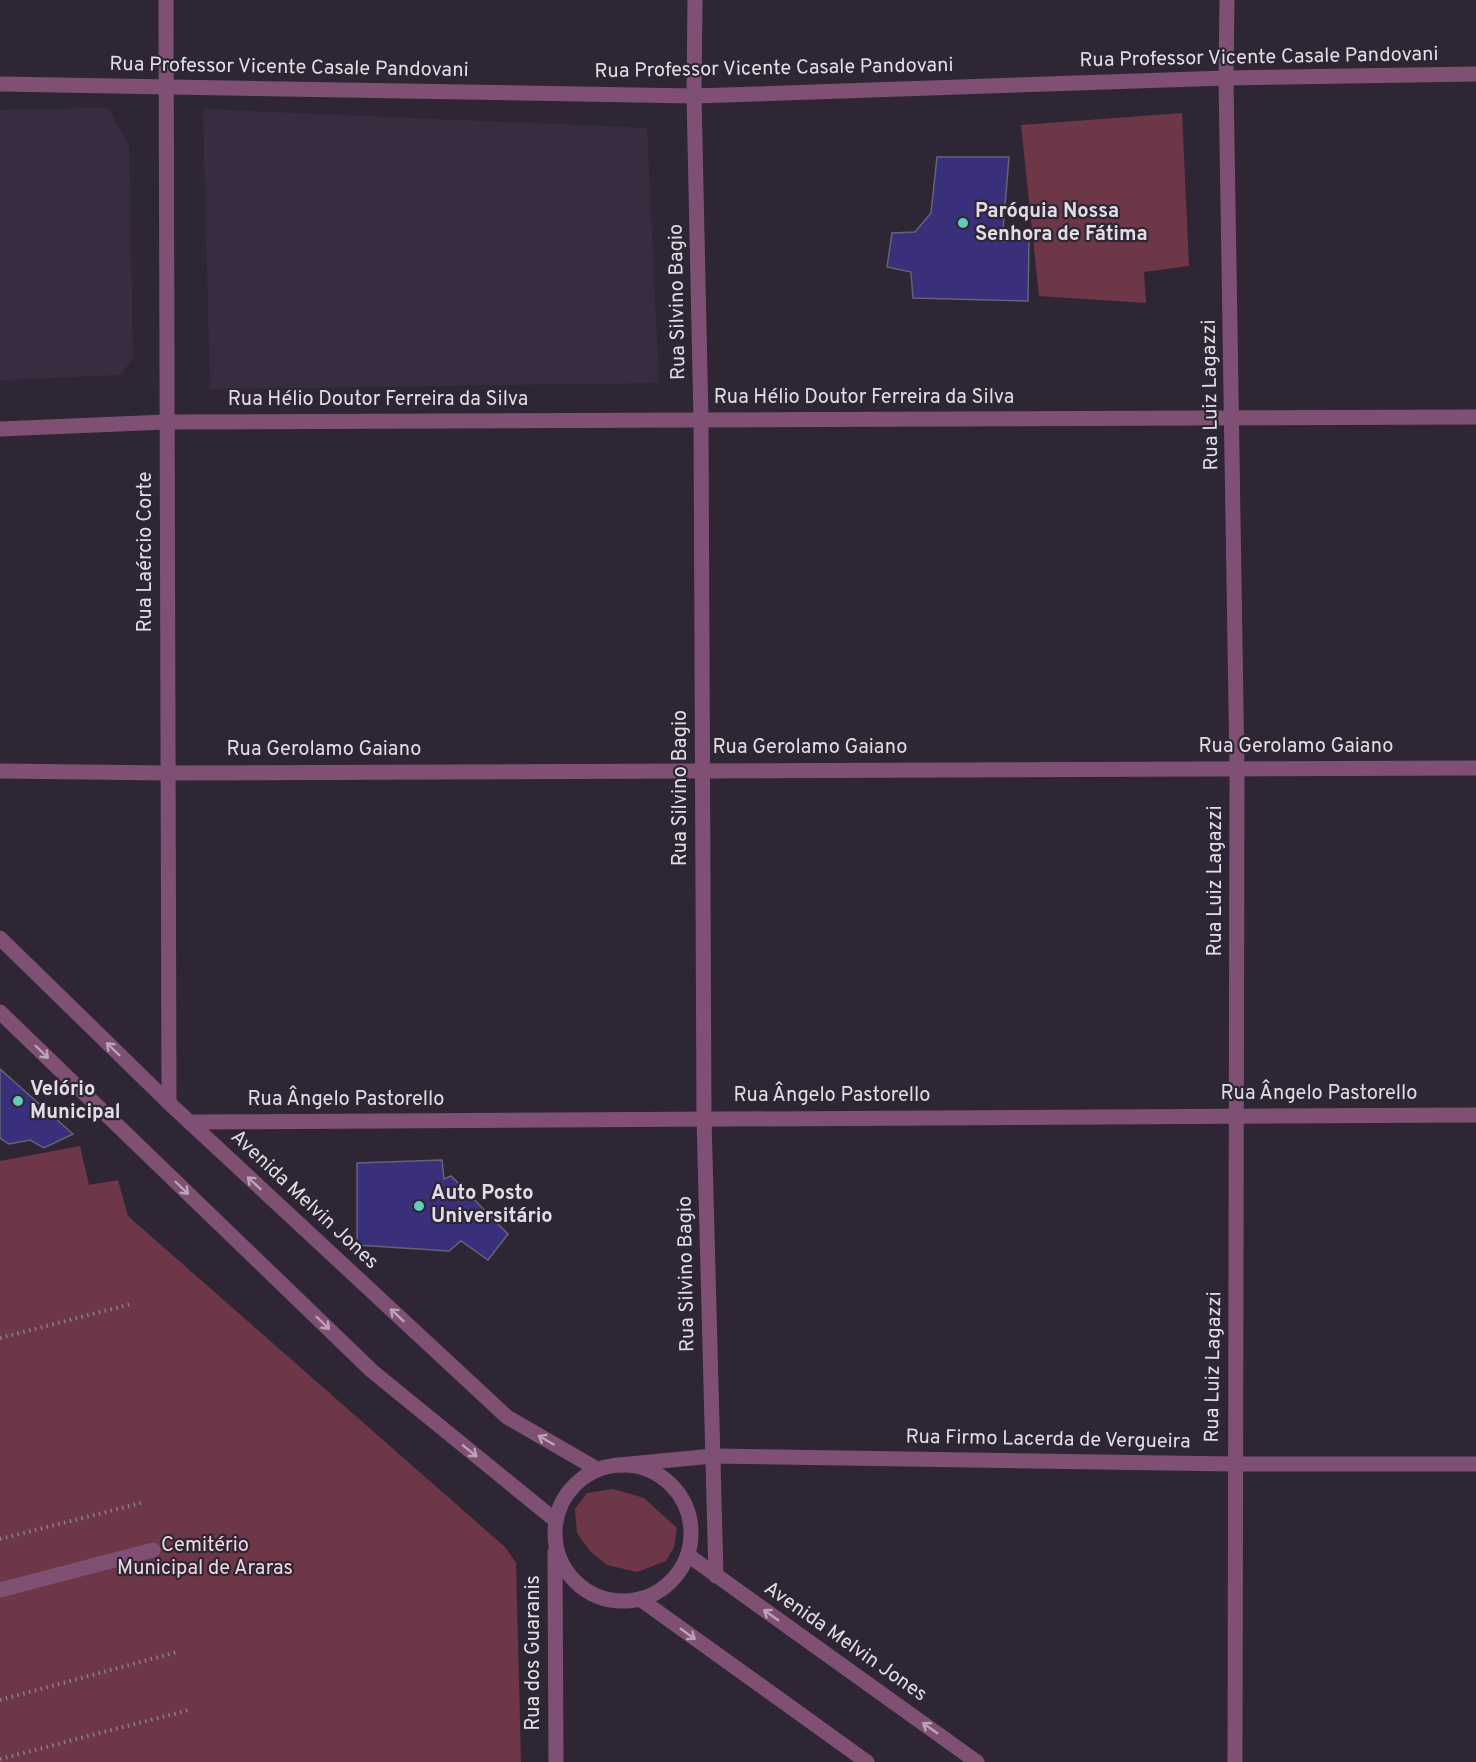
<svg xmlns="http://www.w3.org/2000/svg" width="1476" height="1762" viewBox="0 0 1476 1762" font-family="Overpass,sans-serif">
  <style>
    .built { fill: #382d40 }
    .green { fill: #6d3747 }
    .building { fill: #392f7a; stroke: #636475; stroke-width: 1.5 }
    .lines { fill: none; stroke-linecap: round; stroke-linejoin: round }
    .path { stroke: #87818c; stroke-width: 4; stroke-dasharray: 1.5 4.5; stroke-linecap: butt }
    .minor { stroke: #805074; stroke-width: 15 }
    .oneway { stroke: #baa4b8 }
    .poi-dot { fill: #5cceba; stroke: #2e2634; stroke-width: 2 }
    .labels { text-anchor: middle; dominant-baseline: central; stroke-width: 4.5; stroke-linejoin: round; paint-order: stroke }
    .street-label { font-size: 20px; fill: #e1dce5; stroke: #2e2634 }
    .poi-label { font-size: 20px; font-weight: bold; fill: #e1dce5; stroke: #2e2634; text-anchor: start }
    .park-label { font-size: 20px; fill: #f2d7dd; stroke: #2e2634 }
  </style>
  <rect width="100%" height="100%" fill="#2e2634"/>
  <g class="built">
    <path d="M108,108L129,146L133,358L120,375L0,380V110Z"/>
    <path d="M203,109L647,128L659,383L210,389Z"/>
  </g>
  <g class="green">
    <path d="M1182,113L1189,266L1144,272L1146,303L1039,296L1021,125Z"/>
    <path d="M80,1146L89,1185L118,1180L128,1216L505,1547L516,1563L521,1762H0V1161Z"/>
    <path d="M613,1489L644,1498L677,1528L674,1547L666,1561L637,1572L607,1565L590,1551L577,1533L575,1509L587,1493Z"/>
  </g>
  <g class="building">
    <path d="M937,157H1009L1002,242L1029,239L1028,301L913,298L911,272L887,267L892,233L915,232L931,213Z"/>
    <path d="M0,1069L73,1134L44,1148L30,1140L9,1144L0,1138Z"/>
    <path d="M442,1160L444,1179L451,1176L508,1234L488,1260L461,1241L449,1251L357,1245V1163Z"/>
  </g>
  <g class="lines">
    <g class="path">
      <path d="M0,1338L131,1304"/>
      <path d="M0,1539L145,1502"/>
      <path d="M0,1700L177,1652"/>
      <path d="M0,1759L189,1710"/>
    </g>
    <g class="minor">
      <path d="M166,0L169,1103"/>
      <path d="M695,0L694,96L701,420L704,1118L716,1576"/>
      <path d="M1227,0L1226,78L1237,769L1235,1762"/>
      <path d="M0,84L694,96L1226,78L1476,74"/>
      <path d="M0,429L166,422L1476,417"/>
      <path d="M0,771L167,773L1476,768"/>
      <path d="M0,938L169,1103L507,1417L597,1469"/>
      <path d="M0,1012L372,1371L555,1520"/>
      <path d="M189,1122L1476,1115"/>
      <circle cx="623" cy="1533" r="68"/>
      <path d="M619,1465L713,1456L1234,1464H1476"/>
      <path d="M555,1552L556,1762"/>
      <path d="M688,1555L977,1762"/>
      <path d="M0,1590L153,1550"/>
      <path d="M640,1599L867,1762"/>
    </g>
  </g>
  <defs><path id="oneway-shaft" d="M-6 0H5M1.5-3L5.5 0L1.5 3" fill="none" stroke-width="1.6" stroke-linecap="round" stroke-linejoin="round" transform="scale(1.5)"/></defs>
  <g class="oneway">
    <use href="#oneway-shaft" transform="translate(113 1049) rotate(-136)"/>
    <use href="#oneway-shaft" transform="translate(42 1052) rotate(44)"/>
    <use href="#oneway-shaft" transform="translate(254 1183) rotate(-137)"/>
    <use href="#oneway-shaft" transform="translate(182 1188) rotate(44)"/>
    <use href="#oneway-shaft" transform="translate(397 1315) rotate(-137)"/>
    <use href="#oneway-shaft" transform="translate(323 1323) rotate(44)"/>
    <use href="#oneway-shaft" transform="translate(546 1440) rotate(-150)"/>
    <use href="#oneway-shaft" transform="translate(470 1451) rotate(39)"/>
    <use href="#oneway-shaft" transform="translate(771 1615) rotate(-145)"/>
    <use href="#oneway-shaft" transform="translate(688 1634) rotate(36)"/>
    <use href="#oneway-shaft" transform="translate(930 1728) rotate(-145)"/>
  </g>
  <g class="poi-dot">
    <circle cx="963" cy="223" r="6"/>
    <circle cx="18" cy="1101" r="6"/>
    <circle cx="419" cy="1206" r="6"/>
  </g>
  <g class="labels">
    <g class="street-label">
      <text transform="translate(1259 58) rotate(-1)">Rua Professor Vicente Casale Pandovani</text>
      <text transform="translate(289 68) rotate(1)">Rua Professor Vicente Casale Pandovani</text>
      <text transform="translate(774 69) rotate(-1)">Rua Professor Vicente Casale Pandovani</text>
      <text transform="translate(678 302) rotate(-91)">Rua Silvino Bagio</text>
      <text transform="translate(1211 395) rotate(-91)">Rua Luiz Lagazzi</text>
      <text x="864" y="398">Rua Hélio Doutor Ferreira da Silva</text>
      <text x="378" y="400">Rua Hélio Doutor Ferreira da Silva</text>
      <text transform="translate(146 552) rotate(-90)">Rua Laércio Corte</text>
      <text x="1296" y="747">Rua Gerolamo Gaiano</text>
      <text x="810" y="748">Rua Gerolamo Gaiano</text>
      <text x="324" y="750">Rua Gerolamo Gaiano</text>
      <text transform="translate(681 788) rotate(-90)">Rua Silvino Bagio</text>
      <text transform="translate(1216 881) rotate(-90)">Rua Luiz Lagazzi</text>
      <text x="1319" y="1094">Rua Ângelo Pastorello</text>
      <text x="832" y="1096">Rua Ângelo Pastorello</text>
      <text x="346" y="1100">Rua Ângelo Pastorello</text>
      <text transform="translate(304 1200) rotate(43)">Avenida Melvin Jones</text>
      <text transform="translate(687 1274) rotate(-91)">Rua Silvino Bagio</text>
      <text transform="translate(1214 1367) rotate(-89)">Rua Luiz Lagazzi</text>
      <text transform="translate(1048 1440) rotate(1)">Rua Firmo Lacerda de Vergueira</text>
      <text transform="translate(845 1642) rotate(35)">Avenida Melvin Jones</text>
      <text transform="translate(534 1653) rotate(-90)">Rua dos Guaranis</text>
    </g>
    <g class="poi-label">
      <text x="975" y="212">Paróquia Nossa<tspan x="975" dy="23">Senhora de Fátima</tspan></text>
      <text x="30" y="1090">Velório<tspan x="30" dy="23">Municipal</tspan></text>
      <text x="431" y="1194">Auto Posto<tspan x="431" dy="23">Universitário</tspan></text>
    </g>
    <g class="park-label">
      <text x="205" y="1546">Cemitério<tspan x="205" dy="23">Municipal de Araras</tspan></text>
    </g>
  </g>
</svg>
